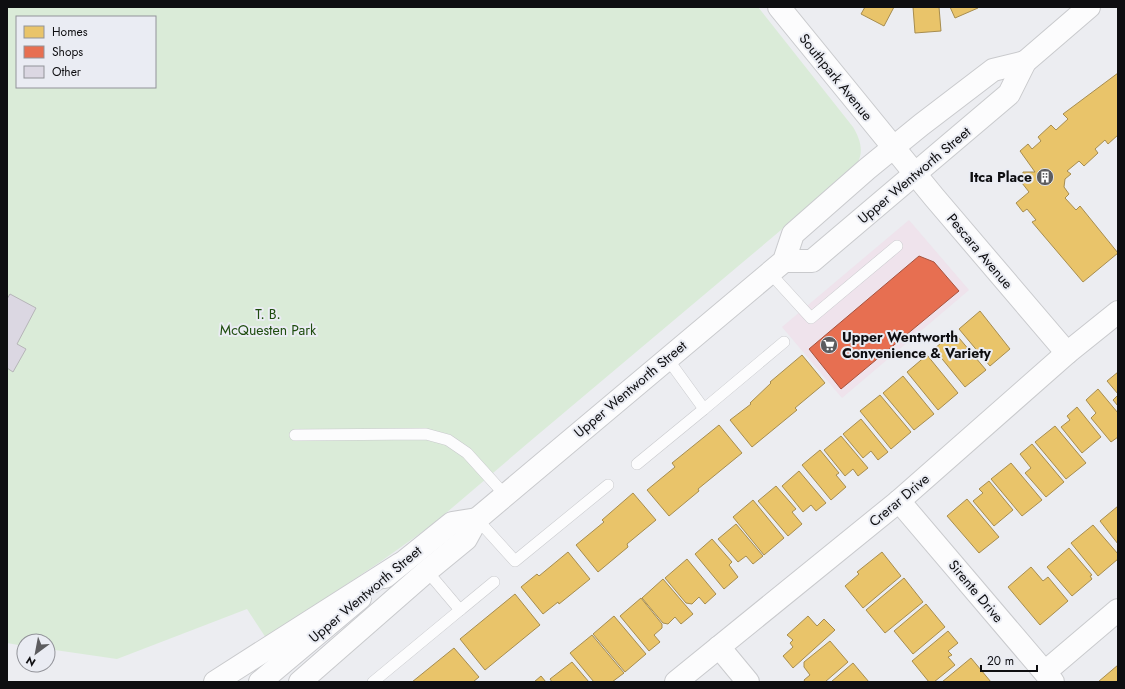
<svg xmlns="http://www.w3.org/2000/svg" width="1125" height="689" viewBox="0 0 1125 689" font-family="Jost,sans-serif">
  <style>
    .commercial { fill: #efe3ec }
    .green { fill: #daebd8; fill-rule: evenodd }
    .homes { fill: #e9c46a; stroke: #a78d4f }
    .shops { fill: #e76f51; stroke: #a6523e }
    .building { fill: #dbd7e2; stroke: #b6b5b8 }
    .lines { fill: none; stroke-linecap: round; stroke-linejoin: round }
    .lane-casing { stroke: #c9cacd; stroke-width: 12 }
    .street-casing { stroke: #c9cacd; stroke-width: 24 }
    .secondary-casing { stroke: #c9cacd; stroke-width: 24 }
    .highway-casing { stroke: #c9cacd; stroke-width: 24 }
    .lane { stroke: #fcfcfd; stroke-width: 11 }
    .street { stroke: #fcfcfd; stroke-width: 22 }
    .secondary { stroke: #fcfcfd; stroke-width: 22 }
    .highway { stroke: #fcfcfd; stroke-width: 22 }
    .labels { text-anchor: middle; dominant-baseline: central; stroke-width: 4; stroke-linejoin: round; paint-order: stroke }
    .street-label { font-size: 14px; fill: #0e0e11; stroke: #eaecf3 }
    .poi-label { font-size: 14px; font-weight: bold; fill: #0e0e11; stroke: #eaecf3; text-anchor: end }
    .park-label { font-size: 14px; fill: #1e4c0e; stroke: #eaecf3 }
  </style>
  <rect width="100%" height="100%" fill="#ecedf1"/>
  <path class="commercial" d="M909,220L969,290L842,398L782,327Z"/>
  <path class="green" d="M7,7H758L853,127C863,144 865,158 850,172L528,443L432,525L380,562L266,638L247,609L117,659L48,649V641H24V646L7,643ZM17,17H155V87H17Z"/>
  <g class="homes">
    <path d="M865,7H894L884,26L861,14Z"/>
    <path d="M913,7H939L941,31L915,33Z"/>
    <path d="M950,7H978V8L955,18Z"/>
    <path d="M1118,73V135L1108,144L1105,140L1095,149L1098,153L1084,166L1079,161L1067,171L1071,174L1065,179L1064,187L1069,194L1065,198L1076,210L1080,206L1118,253L1083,282L1032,222L1036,220L1027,209L1023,212L1016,203L1029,192L1022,183L1023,172H1035L1020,151L1028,144L1032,149L1041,141L1038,137L1051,125L1056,130L1068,119L1063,114Z"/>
    <path d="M980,311L1010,349L990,366L959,329Z"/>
    <path d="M954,332L986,370L965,387L934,349Z"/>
    <path d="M802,355L825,383L795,408L797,410L752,447L730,420L751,404L750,403L771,383L770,382Z"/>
    <path d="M927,355L958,393L938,410L907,372Z"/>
    <path d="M1118,372V394L1107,381Z"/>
    <path d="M903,376L934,414L914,430L883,393Z"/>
    <path d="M1098,389L1118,413V437L1111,442L1091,418L1096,413L1086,400Z"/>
    <path d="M880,395L911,432L891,449L860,411Z"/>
    <path d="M1118,395V406L1113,400Z"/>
    <path d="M1077,407L1101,437L1082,453L1061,427L1070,420L1067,416Z"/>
    <path d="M861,419L888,452L878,460L871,451L863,458L843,434Z"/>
    <path d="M719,425L742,453L698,489L699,491L669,516L647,490L675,467L672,463Z"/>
    <path d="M1055,426L1086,463L1066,479L1035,442Z"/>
    <path d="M841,436L868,468L858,476L853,469L845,476L824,450Z"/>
    <path d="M1032,444L1064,482L1046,497L1025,473L1031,468L1020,454Z"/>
    <path d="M820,450L839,473L836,475L846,487L831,500L802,465Z"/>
    <path d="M1011,463L1042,500L1022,516L991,479Z"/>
    <path d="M799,471L826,503L816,511L811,505L803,512L782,486Z"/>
    <path d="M989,481L1013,510L994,526L973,501L983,493L979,489Z"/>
    <path d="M776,486L796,509L792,512L802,524L788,536L758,501Z"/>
    <path d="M633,493L656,520L627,544L628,547L598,572L576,545L604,522L602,520Z"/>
    <path d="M967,499L999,537L979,553L947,516Z"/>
    <path d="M753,500L784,538L764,555L733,517Z"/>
    <path d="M1118,506V544L1100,521Z"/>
    <path d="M736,524L763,556L753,564L746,556L738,562L718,539Z"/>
    <path d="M1093,525L1118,554V559L1098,576L1071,543Z"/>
    <path d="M712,539L732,562L729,565L738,577L724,589L695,554Z"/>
    <path d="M1069,548L1092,575L1090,576L1092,579L1072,596L1047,567Z"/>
    <path d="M568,552L590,579L559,604L558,602L543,614L521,587L537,574L539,576Z"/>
    <path d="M882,552L901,576L863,608L845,586L859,574L857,572Z"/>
    <path d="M687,559L716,594L705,604L699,597L692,604L686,603L665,578Z"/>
    <path d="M1031,567L1043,581L1048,577L1068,601L1040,625L1008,587Z"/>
    <path d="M904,578L923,602L885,633L866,610Z"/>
    <path d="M663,579L693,614L681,624L675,617L668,624L663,623L642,598Z"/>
    <path d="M515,594L540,625L485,670L460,639Z"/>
    <path d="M641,598L662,624V628L654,635L660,642L649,651L620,616Z"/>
    <path d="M926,604L945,627L913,654L894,631Z"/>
    <path d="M614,616L646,654L625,672L593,634Z"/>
    <path d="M808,616L817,626L824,619L835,630L793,668L783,656L793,647L790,643L793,640L787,635Z"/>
    <path d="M948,631L958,643L948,651L952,655L948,657L955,665L934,682H929L912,661Z"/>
    <path d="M592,635L624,673L612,682H594L570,653Z"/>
    <path d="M830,641L848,662L825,682H805L804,680L810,675L804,667V662Z"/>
    <path d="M454,648L479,677L473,682H412Z"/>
    <path d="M971,658L991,682H942Z"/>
    <path d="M572,662L589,682H552L550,679Z"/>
    <path d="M853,663L869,682H831Z"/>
    <path d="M1118,665V682H1098Z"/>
    <path d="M541,676L546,682H534Z"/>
  </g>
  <path class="shops" d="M919,256L934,262L959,291L841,389L809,349Z"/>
  <path class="building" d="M10,294L36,308L17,344L26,349L13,372L7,368V299Z"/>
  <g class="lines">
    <defs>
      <g id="lane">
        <path d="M770,273L811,318L897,246"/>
        <path d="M667,358L704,409L784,342"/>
        <path d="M295,435L426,434L448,440L467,453L505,495"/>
        <path d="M637,464L704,409"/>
        <path d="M477,519L515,561L608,485"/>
        <path d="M427,571L460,610L494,582"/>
        <path d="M373,682L460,610"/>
      </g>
      <g id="street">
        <path d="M779,7L934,197L1067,353"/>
        <path d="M899,501L1053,682"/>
        <path d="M719,647L748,682"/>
        <path d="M1045,672L1118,610"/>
        <path d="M676,682L899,501L1067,353L1118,312"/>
      </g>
      <g id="secondary">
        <path d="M784,261H812L1009,94L1025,62L1089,7"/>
        <path d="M385,577L452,523L477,519"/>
        <path d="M260,682L360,598"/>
        <path d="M300,682L427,571L466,539L477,519L784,261L793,234L867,169L921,125L993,70L1025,62"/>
      </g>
      <path id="highway" d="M215,682L400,564"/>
    </defs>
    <use href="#lane" class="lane-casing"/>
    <use href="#street" class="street-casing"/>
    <use href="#secondary" class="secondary-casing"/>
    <use href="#highway" class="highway-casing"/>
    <use href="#lane" class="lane"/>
    <use href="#street" class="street"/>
    <use href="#secondary" class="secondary"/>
    <use href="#highway" class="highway"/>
  </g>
  <defs>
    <symbol id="building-disc" viewBox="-11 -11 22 22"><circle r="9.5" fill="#5c5c5f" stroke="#eaecf3"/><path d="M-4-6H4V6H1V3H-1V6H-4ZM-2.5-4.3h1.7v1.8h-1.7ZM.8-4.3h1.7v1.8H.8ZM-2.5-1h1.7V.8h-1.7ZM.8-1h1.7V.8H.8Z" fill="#fff"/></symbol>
    <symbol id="supermarket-disc" viewBox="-11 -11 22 22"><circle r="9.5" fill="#5c5c5f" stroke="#eaecf3"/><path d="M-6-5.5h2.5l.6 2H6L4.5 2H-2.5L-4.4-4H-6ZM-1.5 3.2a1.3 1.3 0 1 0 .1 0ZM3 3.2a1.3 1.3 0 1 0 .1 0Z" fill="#fff"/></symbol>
  </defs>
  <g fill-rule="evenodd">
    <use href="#building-disc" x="1035" y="167" width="20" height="20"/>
    <use href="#supermarket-disc" x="819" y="335" width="20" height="20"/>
  </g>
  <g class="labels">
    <g class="street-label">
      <text transform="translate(836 77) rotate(51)">Southpark Avenue</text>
      <text transform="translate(914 175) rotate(-40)">Upper Wentworth Street</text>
      <text transform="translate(980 251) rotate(50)">Pescara Avenue</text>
      <text transform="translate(630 389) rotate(-40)">Upper Wentworth Street</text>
      <text transform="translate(899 500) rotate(-40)">Crerar Drive</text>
      <text transform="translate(976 591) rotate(50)">Sirente Drive</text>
      <text transform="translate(365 594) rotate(-40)">Upper Wentworth Street</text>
    </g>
    <g class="poi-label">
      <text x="1032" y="177">Itca Place</text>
      <text x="842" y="337" text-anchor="start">Upper Wentworth<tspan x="842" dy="16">Convenience &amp; Variety</tspan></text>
    </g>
    <g class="park-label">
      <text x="268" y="314">T. B.<tspan x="268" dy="16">McQuesten Park</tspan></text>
    </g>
  </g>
  <rect width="1125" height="689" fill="none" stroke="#0e0e11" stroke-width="16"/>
  <rect x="16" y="16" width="140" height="72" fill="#eaecf3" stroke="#929399"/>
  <rect x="24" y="26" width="20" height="12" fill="#e9c46a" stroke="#929399"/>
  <text x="52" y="36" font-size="12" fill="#0e0e11">Homes</text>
  <rect x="24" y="46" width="20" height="12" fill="#e76f51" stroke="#929399"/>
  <text x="52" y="56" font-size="12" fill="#0e0e11">Shops</text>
  <rect x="24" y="66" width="20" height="12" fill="#dbd7e2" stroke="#929399"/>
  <text x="52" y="76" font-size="12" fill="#0e0e11">Other</text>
  <g transform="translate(36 653) rotate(212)"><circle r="19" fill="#eaecf3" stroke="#929399"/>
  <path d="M0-3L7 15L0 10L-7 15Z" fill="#5c5c5f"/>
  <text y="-6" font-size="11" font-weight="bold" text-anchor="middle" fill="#0e0e11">N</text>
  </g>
  <path d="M981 665v6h56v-6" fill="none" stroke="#0e0e11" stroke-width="2"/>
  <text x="987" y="665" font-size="12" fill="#0e0e11" stroke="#eaecf3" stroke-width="3" paint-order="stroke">20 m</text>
</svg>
